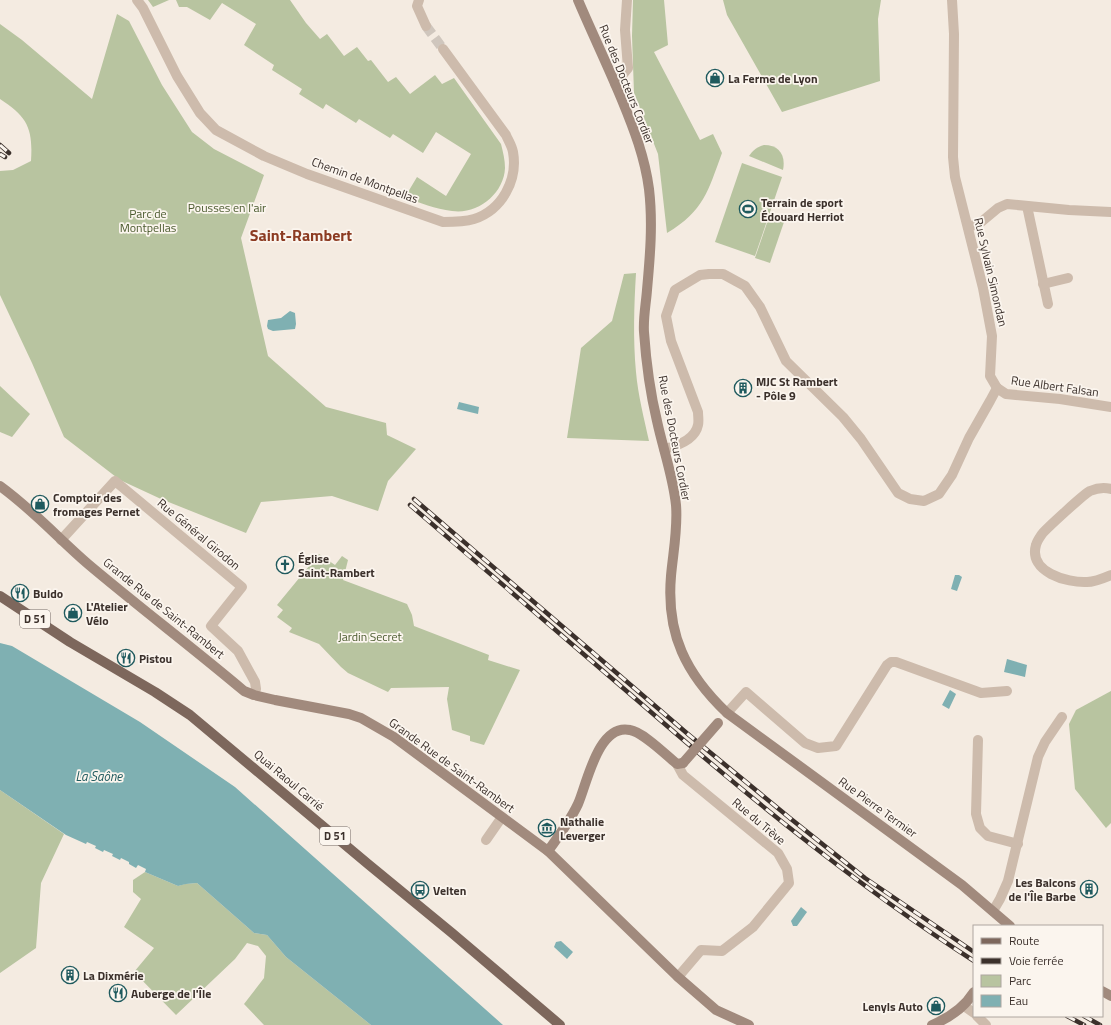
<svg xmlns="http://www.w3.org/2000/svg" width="1111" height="1025" viewBox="0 0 1111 1025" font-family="'Titillium Web',sans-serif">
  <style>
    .green { fill: #b8c4a0 }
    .water { fill: #7fb0b2 }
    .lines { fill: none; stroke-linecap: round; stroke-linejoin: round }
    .street-tunnel { stroke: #cfc6bd; stroke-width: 10; stroke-dasharray: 10 5; stroke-linecap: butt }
    .street { stroke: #cdbbac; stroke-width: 10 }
    .secondary { stroke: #a18a7d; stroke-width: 10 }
    .primary { stroke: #7d675c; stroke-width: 10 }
    .rail-casing { stroke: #3b302b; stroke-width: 4.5 }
    .rail { stroke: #fbf5ee; stroke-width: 3; stroke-dasharray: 9; stroke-linecap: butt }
    .secondary-bridge { stroke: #a18a7d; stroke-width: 10 }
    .labels { text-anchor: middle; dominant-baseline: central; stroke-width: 3.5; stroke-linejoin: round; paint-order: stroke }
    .shield { fill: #fbf5ee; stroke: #756b66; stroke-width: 1 }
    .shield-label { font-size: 11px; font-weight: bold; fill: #3b302b }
    .poi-label { font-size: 12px; font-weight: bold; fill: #3b302b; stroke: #fbf5ee; text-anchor: start }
    .street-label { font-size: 12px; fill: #3b302b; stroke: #fbf5ee }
    .park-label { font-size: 12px; fill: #4a5a2e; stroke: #fbf5ee }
    .water-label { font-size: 13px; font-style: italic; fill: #1f5a5e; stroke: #fbf5ee }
    .district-label { font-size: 16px; font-weight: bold; fill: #8c3b22; stroke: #fbf5ee }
  </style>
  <rect width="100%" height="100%" fill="#f4ebe1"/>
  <g class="green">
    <path d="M148,0H169L153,7Z"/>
    <path d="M176,0H290L306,23L320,39L327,34L344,56L357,47L368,61L371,60L388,82L396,77L410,94L435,75L442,84L454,78L501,144C503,152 505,160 505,168C504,194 477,215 452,211C435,209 420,203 405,197L417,177L446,196L471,154L436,132L423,153L393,134L390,138L359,119L356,123L326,104L323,109L299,94L302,89L272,70L274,65L244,45L256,24L222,3L210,20L187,7H179Z"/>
    <path d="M633,0H664L668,45L654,52L700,140L713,134L722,153C708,191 704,211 667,233L658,154L634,93L632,36Z"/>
    <path d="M723,0H881L878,19L880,81L782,112L727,15Z"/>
    <path d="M117,14L129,21L162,85L192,132L214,149L264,175L241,238L268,356L326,407L386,423L387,435L416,449L388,481L378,511L332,496L261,502L246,533L161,499L120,480L64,437L32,363L0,295V171L13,170L31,161C33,129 28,117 0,99V24L22,40L92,99Z"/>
    <path d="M764,145C779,145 786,155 783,170L749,156C753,150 757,147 764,145Z"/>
    <path d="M742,163L782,177L755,256L715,242Z"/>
    <path d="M769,217L784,222L770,263L755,258Z"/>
    <path d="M636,273C634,306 633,339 636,372C638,395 644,418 649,441L567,438L581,348L612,321L624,274Z"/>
    <path d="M0,386L30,414L12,437L0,432Z"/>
    <path d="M319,554L335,565L342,556L348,560L343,580L407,604L412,615L414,626L489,655L488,660L520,670L484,745L470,741V736L452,730L447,699L449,687L391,688L388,692L348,673L341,667L319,644L289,632L292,628L277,617L283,610L277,605Z"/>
    <path d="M1111,691V823L1106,828L1075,789L1069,724L1076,710Z"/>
    <path d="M0,790L64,834L41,883L36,948L0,973Z"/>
    <path d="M145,872L178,886L185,884L197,883L254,933L267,935L286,957L371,1025H264L244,1004L264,978L266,956L258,946L247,943L235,959L176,1015L134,972L154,948L124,927L141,899L133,892V880Z"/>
  </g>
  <g class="water">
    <path d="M290,311L295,313L296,324L295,329L273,331L268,329L267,326L268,320L281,318Z"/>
    <path d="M459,402L479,407L478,414L457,409Z"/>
    <path d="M955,575H959L962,577L957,591L951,589Z"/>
    <path d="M0,643L12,646L140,722L235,787L503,1025H371L286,957L267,935L254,933L197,883L186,884L178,886L145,872L146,869L138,865L136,868L129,864V862L121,858L120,860L112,856L113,854L104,850L103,852L95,848L96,846L87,842L86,844L66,835L0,790Z"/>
    <path d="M1007,659L1027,665L1025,677L1004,672Z"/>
    <path d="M950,690L956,694L949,709L942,705Z"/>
    <path d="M801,907L807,912L797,926H793L791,921Z"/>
    <path d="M561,941L573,952L567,959L554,947L556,942Z"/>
  </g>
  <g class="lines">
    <path class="street-tunnel" d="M426,26L443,49"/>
    <g class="street">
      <path d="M137,0L143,8L177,76L200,113L216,130L264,156L307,174L443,222C454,222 464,222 474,219C502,210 518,180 513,152C512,146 508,140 506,135L443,49"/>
      <path d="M419,0L417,6L426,26"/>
      <path d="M952,0L954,34L953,157L955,177L983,288L992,336L990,376L997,388"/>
      <path d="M615,84L628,68L625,30L627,0"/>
      <path d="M1027,206L1048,304"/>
      <path d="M968,227L980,223L998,208L1007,204L1069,210L1111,212"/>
      <path d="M1043,284L1068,278"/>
      <path d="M997,388L1006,394L1060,399L1111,407"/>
      <path d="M664,449C677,446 695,440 698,425C699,421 698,416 698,412L671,341L666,316L675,290L700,275L709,274H723L745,286L760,307L786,361L843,417L861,439L898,493L910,499L924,501L939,494L952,475L969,438L990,401L997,388"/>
      <path d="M1111,489C1104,487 1097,488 1090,491C1085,493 1046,529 1042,534C1040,537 1037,541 1036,545C1028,572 1067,583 1087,582C1095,582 1104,578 1111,575"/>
      <path d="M61,540L115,481L242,587L211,626L238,651L255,682L256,689L254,695"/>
      <path d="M727,713L746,692L805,743L818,748L836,746L887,665L891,662H896L981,693L1007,691"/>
      <path d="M978,740L976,814L980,828L988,836L1018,844"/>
      <path d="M677,764L683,775L778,853L787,869L789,883L753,927L722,951L701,950L678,977"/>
      <path d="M486,840L502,817"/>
      <path d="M993,911L1000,899L1008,881L1038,757L1045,742L1062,717"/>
      <path d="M964,1006L974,1013"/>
      <path d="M977,1016L986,1025"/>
    </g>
    <g class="secondary">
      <path d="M578,0C592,33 608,66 622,100C634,129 645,158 649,189C653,223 650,257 647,290C646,304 643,318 644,332C646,361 650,392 657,421C663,449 673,476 676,505C678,529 673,553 671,576C666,634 686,674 727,713L962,885L1010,926"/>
      <path d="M0,486C32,509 58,538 88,564C139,607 193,648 244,691L254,695L275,700L349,714L361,718L394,737L548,851L678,977L716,1010L749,1025"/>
      <path d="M548,851C559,836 570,821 578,804C587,784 598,723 630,730C643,732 666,755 677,764L683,763"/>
      <path d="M1102,991L1111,996"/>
      <path d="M932,1025C949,1018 964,1008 974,992"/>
    </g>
    <path class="primary" d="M0,596L70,642L155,692L190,715L368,864L452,933L560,1025"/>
    <defs>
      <g id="rail">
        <path d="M0,145L9,153"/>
        <path d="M0,154L5,157"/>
        <path d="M414,499L689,735L791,819L865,878L974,952"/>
        <path d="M410,505C485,570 561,635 637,700C744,793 854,884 974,961"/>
        <path d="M1067,1016L1084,1025"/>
        <path d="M1084,1016L1100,1025"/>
      </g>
    </defs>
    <use href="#rail" class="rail-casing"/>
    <use href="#rail" class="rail"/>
    <path class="secondary-bridge" d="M683,763L718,723"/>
  </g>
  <defs>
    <symbol id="shop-ring" viewBox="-11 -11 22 22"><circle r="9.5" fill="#fbf5ee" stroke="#1f5a5e" stroke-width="1.5"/><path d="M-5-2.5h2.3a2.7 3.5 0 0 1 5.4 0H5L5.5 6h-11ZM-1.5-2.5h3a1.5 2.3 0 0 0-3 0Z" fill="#1f5a5e"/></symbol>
    <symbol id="stadium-ring" viewBox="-11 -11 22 22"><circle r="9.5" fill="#fbf5ee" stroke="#1f5a5e" stroke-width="1.5"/><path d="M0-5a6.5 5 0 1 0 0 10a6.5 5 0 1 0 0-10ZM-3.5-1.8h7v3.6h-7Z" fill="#1f5a5e"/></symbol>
    <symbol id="building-ring" viewBox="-11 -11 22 22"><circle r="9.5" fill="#fbf5ee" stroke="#1f5a5e" stroke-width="1.5"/><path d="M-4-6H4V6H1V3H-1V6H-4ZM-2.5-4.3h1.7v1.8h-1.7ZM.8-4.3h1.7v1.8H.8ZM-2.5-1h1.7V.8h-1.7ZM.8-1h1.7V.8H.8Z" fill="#1f5a5e"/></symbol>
    <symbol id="church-ring" viewBox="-11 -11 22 22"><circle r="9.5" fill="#fbf5ee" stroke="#1f5a5e" stroke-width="1.5"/><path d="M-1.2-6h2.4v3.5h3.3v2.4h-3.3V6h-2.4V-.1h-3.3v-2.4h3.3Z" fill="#1f5a5e"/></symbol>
    <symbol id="restaurant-ring" viewBox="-11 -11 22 22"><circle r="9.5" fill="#fbf5ee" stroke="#1f5a5e" stroke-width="1.5"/><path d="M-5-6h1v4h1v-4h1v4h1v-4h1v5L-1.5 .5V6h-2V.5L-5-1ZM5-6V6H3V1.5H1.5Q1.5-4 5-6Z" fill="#1f5a5e"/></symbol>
    <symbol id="museum-ring" viewBox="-11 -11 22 22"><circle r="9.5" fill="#fbf5ee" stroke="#1f5a5e" stroke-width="1.5"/><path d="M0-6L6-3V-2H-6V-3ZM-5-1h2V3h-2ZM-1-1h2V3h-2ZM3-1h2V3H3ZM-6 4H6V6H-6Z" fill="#1f5a5e"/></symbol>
    <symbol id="bus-ring" viewBox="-11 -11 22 22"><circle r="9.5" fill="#fbf5ee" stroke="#1f5a5e" stroke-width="1.5"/><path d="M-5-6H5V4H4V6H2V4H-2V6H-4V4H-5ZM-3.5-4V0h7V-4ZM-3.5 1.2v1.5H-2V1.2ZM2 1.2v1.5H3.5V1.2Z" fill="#1f5a5e"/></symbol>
  </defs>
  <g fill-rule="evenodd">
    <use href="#shop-ring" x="705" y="68" width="20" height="20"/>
    <use href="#stadium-ring" x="738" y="199" width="20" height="20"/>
    <use href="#building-ring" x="733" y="378" width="20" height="20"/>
    <use href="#shop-ring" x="30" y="494" width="20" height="20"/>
    <use href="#church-ring" x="275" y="555" width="20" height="20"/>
    <use href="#restaurant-ring" x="10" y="583" width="20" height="20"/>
    <use href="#shop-ring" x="63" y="603" width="20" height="20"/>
    <use href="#restaurant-ring" x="116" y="648" width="20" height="20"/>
    <use href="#museum-ring" x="537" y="818" width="20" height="20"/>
    <use href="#building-ring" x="1079" y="879" width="20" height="20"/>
    <use href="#bus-ring" x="410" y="880" width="20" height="20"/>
    <use href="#building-ring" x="60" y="965" width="20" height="20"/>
    <use href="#restaurant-ring" x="108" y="983" width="20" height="20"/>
    <use href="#shop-ring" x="926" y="996" width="20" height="20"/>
  </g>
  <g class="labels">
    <g class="shield">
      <rect x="20" y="610" width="30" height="18" rx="3"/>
      <rect x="320" y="827" width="30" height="18" rx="3"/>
    </g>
    <g class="shield-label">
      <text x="35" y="619">D 51</text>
      <text x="335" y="836">D 51</text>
    </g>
    <g class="poi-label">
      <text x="728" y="78">La Ferme de Lyon</text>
      <text x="761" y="202">Terrain de sport<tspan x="761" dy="14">Édouard Herriot</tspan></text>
      <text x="756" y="381">MJC St Rambert<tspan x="756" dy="14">- Pôle 9</tspan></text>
      <text x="53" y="497">Comptoir des<tspan x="53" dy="14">fromages Pernet</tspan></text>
      <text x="298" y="558">Église<tspan x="298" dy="14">Saint-Rambert</tspan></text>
      <text x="33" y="593">Buldo</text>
      <text x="86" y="606">L'Atelier<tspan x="86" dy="14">Vélo</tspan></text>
      <text x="139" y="658">Pistou</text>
      <text x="560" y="821">Nathalie<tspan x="560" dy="14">Leverger</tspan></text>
      <text x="1076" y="882" text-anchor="end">Les Balcons<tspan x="1076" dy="14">de l'Île Barbe</tspan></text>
      <text x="433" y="890">Velten</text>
      <text x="83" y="975">La Dixmérie</text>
      <text x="131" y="993">Auberge de l'Île</text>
      <text x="923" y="1006" text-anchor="end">Lenyls Auto</text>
    </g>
    <g class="street-label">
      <text transform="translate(627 84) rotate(68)">Rue des Docteurs Cordier</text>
      <text transform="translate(365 180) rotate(20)">Chemin de Montpellas</text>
      <text transform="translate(991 272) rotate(77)">Rue Sylvain Simondan</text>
      <text transform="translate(1055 386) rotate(8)">Rue Albert Falsan</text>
      <text transform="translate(675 438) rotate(79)">Rue des Docteurs Cordier</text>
      <text transform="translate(199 534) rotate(40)">Rue Général Girodon</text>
      <text transform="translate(164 608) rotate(39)">Grande Rue de Saint-Rambert</text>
      <text transform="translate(452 765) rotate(36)">Grande Rue de Saint-Rambert</text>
      <text transform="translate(289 780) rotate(40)">Quai Raoul Carrié</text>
      <text transform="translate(878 807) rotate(36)">Rue Pierre Termier</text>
      <text transform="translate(759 821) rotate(40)">Rue du Trève</text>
    </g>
    <g class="park-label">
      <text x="227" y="207">Pousses en l'air</text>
      <text x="148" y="213">Parc de<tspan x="148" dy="14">Montpellas</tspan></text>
      <text x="370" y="636">Jardin Secret</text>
    </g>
    <g class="water-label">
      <text x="99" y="776">La Saône</text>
    </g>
    <g class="district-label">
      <text x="301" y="235">Saint-Rambert</text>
    </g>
  </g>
  <rect x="973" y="925" width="130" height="92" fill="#fbf5ee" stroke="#aea6a0"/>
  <rect x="981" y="938" width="20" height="6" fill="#7d675c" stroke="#aea6a0"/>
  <text x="1009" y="945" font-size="12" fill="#3b302b">Route</text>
  <rect x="981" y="958" width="20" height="6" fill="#3b302b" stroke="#aea6a0"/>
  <text x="1009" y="965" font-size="12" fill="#3b302b">Voie ferrée</text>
  <rect x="981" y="975" width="20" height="12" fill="#b8c4a0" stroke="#aea6a0"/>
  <text x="1009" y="985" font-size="12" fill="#3b302b">Parc</text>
  <rect x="981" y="995" width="20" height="12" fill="#7fb0b2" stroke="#aea6a0"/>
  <text x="1009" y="1005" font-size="12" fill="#3b302b">Eau</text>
</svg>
